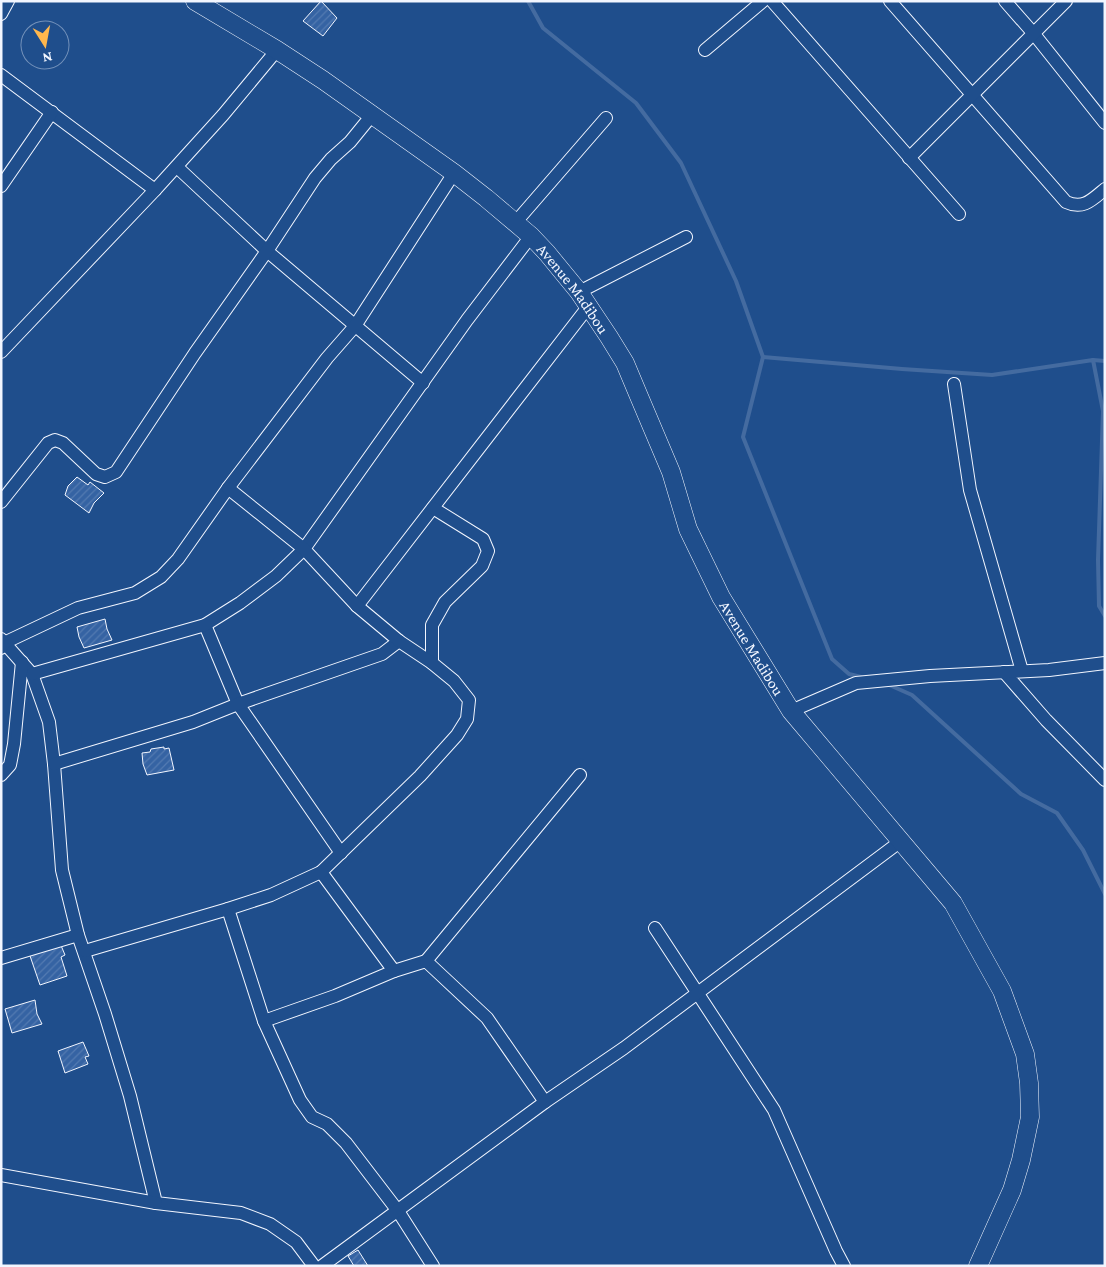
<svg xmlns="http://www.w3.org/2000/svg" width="1106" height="1267" viewBox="0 0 1106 1267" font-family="'Crimson Pro',serif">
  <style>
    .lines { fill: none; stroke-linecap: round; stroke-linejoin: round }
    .stream { stroke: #446ba0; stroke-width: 4 }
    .building { fill: url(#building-hatch); stroke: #f2f6ff }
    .street-casing { stroke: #f2f6ff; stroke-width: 14 }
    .secondary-casing { stroke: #f2f6ff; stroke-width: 19 }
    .street { stroke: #1f4e8c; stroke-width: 12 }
    .secondary { stroke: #1f4e8c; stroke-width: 18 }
    .labels { text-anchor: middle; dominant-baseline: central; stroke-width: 4; stroke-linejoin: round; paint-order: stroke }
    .street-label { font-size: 16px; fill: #f2f6ff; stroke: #1f4e8c }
  </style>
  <defs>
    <pattern id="building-hatch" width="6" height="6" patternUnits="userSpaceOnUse" patternTransform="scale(1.25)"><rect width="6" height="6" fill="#3563a3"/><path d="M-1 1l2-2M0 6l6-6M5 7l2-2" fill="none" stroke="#537ab1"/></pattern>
  </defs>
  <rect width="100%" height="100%" fill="#1f4e8c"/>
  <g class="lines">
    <g class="stream">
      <path d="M528,1L543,28L636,103L681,163L736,281L763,357L743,437L832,659L849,674L861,677"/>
      <path d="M763,357L902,369L992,375L1093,360L1103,411L1098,560L1099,606L1105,616"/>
      <path d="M1093,360L1105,361"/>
      <path d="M887,684L912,695L1021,794L1057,813L1083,850L1105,894"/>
    </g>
  </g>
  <g class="building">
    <path d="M321,1L337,18L323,36L303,21Z"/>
    <path d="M77,477L88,485L90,482L104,493L94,503L89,513L65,495L68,486Z"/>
    <path d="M105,619L107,629L112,640L84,648L79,637L77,627Z"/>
    <path d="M164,747V749L169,748L174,770L147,775L143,764L142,753L150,752L151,749Z"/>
    <path d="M60,943L65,955L61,957L67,976L40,985L29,953Z"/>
    <path d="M35,1000L37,1014L42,1024L12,1033L5,1009Z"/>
    <path d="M83,1042L89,1056L85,1057L88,1064L65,1073L58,1051Z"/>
    <path d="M358,1250L368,1266H354L348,1256Z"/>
  </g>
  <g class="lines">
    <defs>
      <g id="street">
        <path d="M772,1L959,214"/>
        <path d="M890,1L1066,202C1083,210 1092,200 1105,189"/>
        <path d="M1005,1L1034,34L1105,123"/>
        <path d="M1,14L8,1"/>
        <path d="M705,50L763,1"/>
        <path d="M1,75L155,190"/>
        <path d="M909,158L1066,1"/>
        <path d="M177,167L267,251L423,383"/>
        <path d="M1,186L52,112"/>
        <path d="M515,223L606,118"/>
        <path d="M579,292L686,237"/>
        <path d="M1,352L155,190L223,115L277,50"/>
        <path d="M954,384L970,490L1022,671"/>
        <path d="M1,502L48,443L55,440L63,443L96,474L105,477L116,472L195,353L267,251L315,178L331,159L350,142L372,115"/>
        <path d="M357,606L588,307"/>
        <path d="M205,625L238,704L341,853"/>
        <path d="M1,639L32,674L49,722L54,764L62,870L78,935L105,1014L130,1096L156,1203L241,1213L270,1224L296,1242L314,1266"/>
        <path d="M1,648L4,643L78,608L135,593L161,577L178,559L228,488L327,358L355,326L454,173"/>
        <path d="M432,663V625L445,602L482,566L488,551L483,539L433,508"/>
        <path d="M1004,672L1046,720L1105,780"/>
        <path d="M32,674L205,625L240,603L276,576L304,549L467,320L531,236"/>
        <path d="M791,711L856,683L930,676L1049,670L1105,663"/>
        <path d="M54,764L193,722L238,704L382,654L399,641"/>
        <path d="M1,775L10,765L14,744L22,662"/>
        <path d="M321,872L394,971L426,961L487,1018L545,1102"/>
        <path d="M228,909L264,1021L335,996L394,971"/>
        <path d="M655,928L774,1110L836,1251L844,1266"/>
        <path d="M85,951L228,909L271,895L321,872L420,776L457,735L467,719L469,700L454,681L432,663L399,641L357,606L304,549L228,488"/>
        <path d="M1,958L78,935"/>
        <path d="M426,961L580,775"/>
        <path d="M264,1021L300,1100L312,1117L327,1124L346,1143L398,1211L433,1266"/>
        <path d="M1,1175L156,1203"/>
        <path d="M322,1266L545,1102L624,1048L901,841"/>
      </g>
      <g id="secondary">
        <path id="s1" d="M195,1L277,50L323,80L454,173L486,198L531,236L547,253L579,292L609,337L625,363L638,394L671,472L688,529L721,597L791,711L953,903L1002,991L1025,1054L1029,1083L1030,1117L1021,1160L1012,1190L978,1266"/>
      </g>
    </defs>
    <use href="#street" class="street-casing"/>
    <use href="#secondary" class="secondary-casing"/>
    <use href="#street" class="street"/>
    <use href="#secondary" class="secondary"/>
  </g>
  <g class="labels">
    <g class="street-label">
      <text stroke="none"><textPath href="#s1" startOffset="478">Avenue Madibou</textPath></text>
      <text stroke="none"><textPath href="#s1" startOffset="882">Avenue Madibou</textPath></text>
    </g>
  </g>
  <rect width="1106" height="1267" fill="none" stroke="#f2f6ff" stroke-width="5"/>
  <g transform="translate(45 45) rotate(169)"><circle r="24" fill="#1f4e8c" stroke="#7391ba"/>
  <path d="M0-4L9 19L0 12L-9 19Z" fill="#ffb74d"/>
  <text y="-8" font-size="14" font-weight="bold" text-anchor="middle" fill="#f2f6ff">N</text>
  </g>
</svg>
